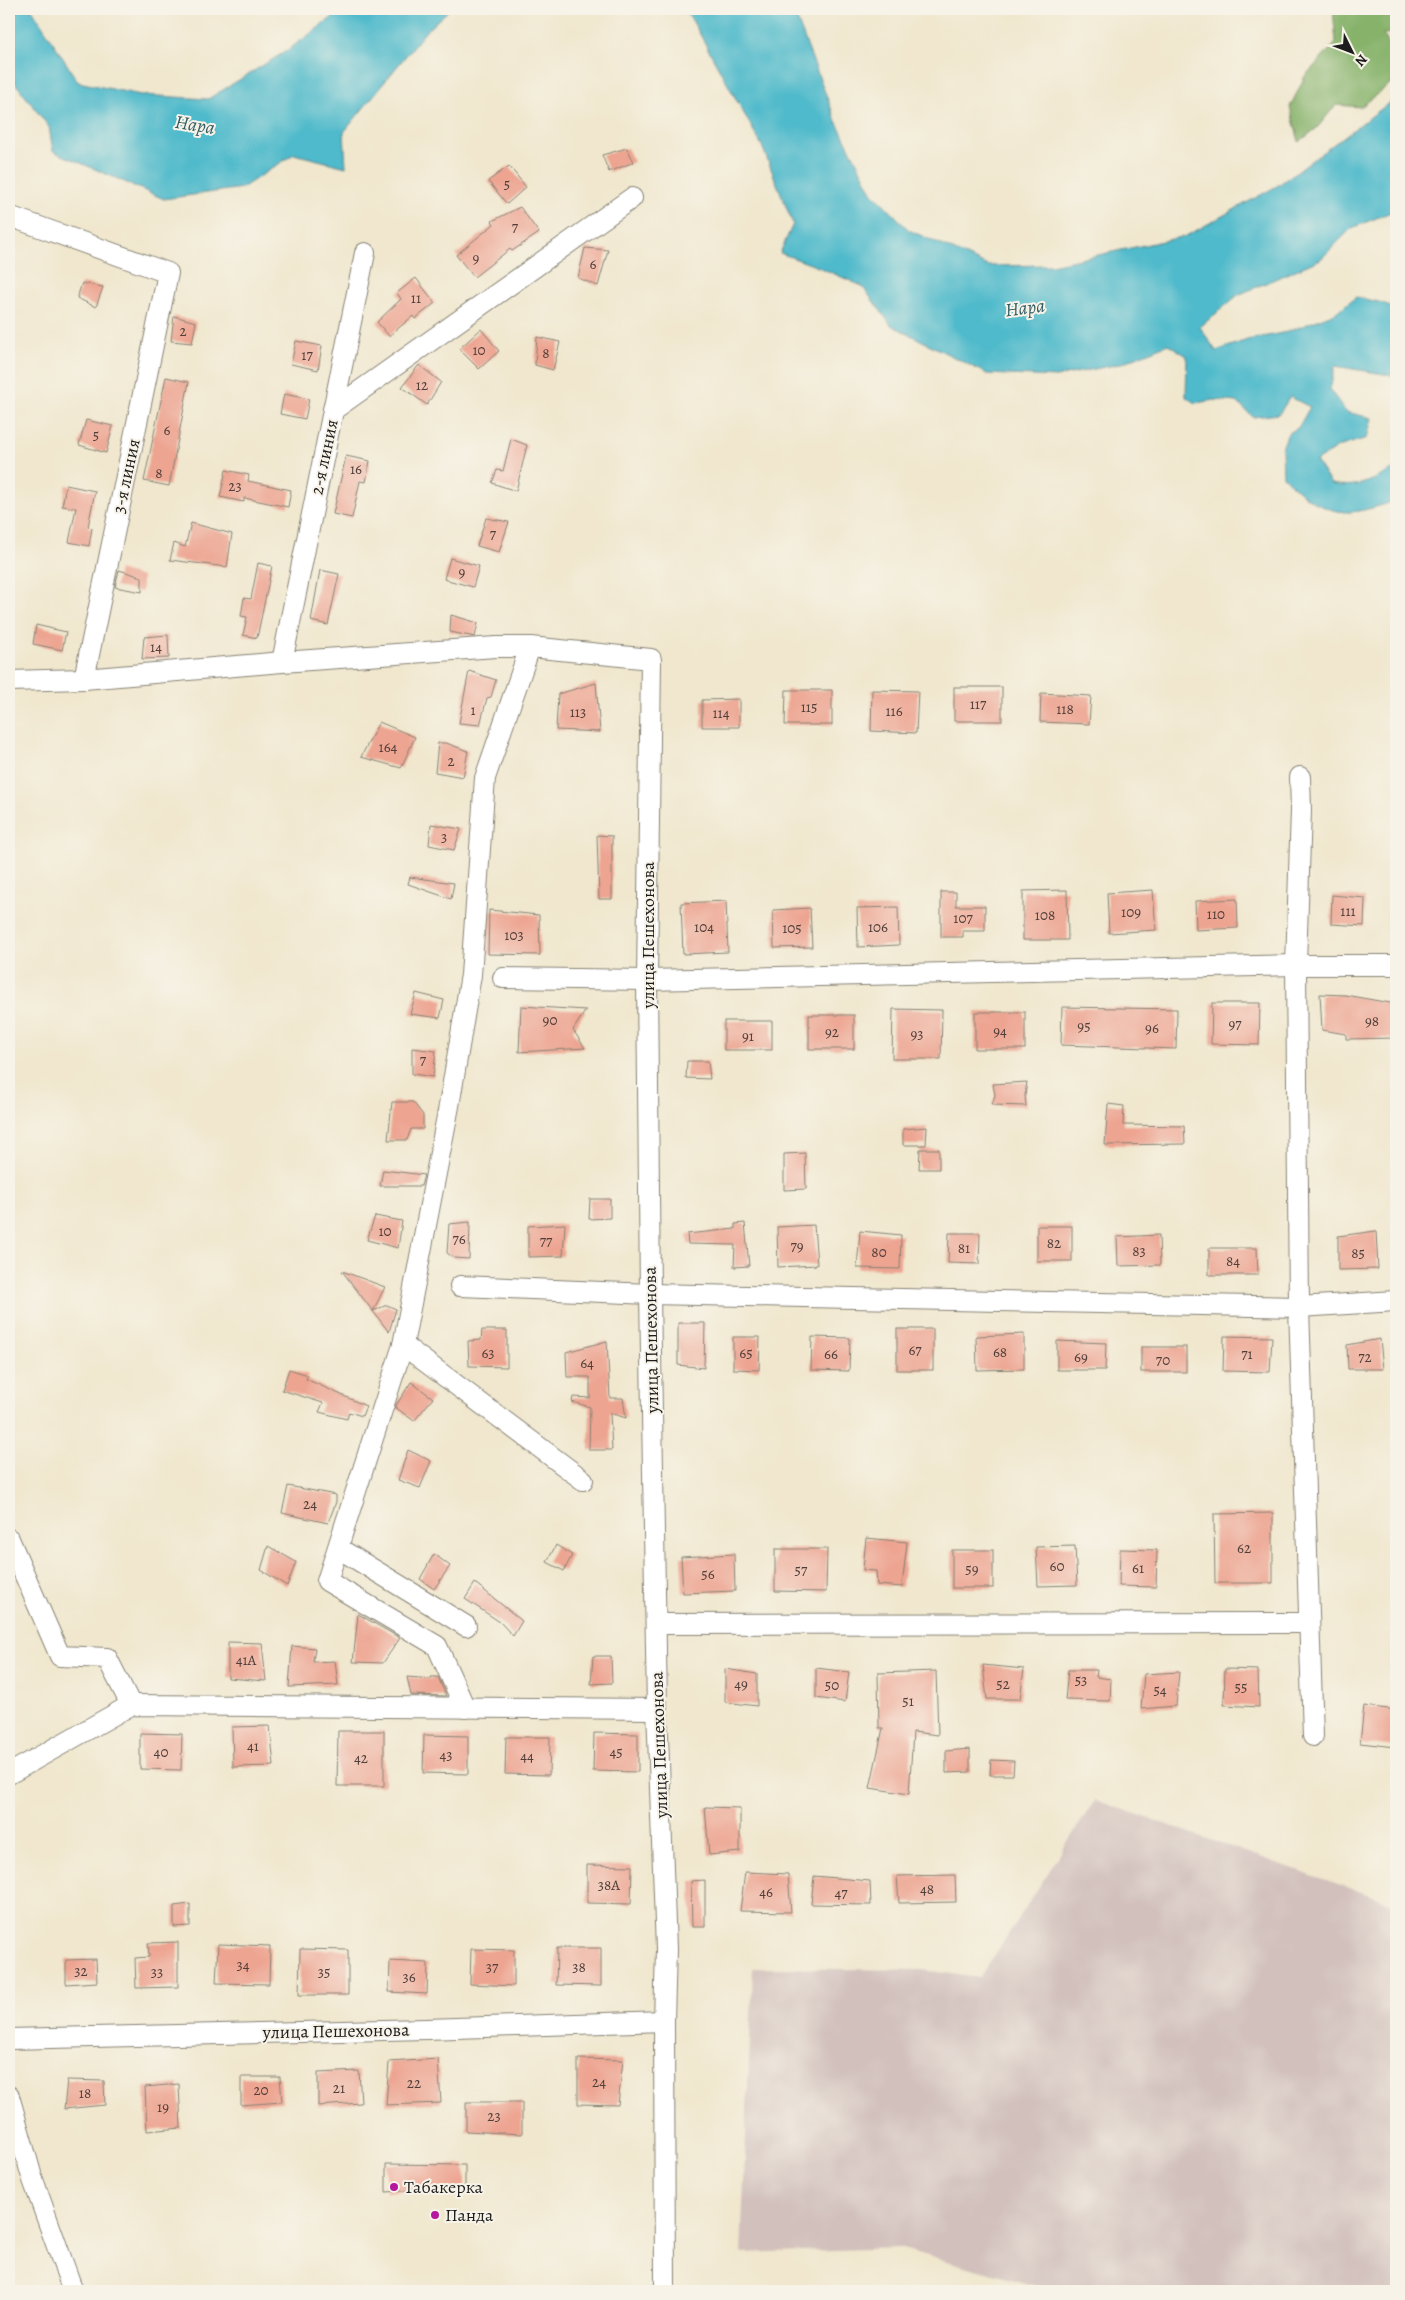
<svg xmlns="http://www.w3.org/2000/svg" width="1405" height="2300" viewBox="0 0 1405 2300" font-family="Alegreya,serif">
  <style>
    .industrial { fill: #d1c0bc }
    .forest { fill: #86b26b; stroke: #516744 }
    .water { fill: #4fbacb; stroke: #366b74 }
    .building { fill: #eda491 }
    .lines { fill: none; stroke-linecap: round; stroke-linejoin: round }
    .minor-casing { stroke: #868275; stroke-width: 22 }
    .minor { stroke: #fff; stroke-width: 20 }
    .poi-dot { fill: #b5179e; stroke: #f7f3e8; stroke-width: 2 }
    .labels { text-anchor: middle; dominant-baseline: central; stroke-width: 4; stroke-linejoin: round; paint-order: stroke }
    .number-label { font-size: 15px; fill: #503e39 }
    .street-label { font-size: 18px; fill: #1c1c1c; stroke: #f7f3e8 }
    .poi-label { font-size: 18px; fill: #1c1c1c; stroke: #f7f3e8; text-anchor: start }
    .water-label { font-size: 19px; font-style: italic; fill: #305b62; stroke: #f7f3e8 }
  </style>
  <rect width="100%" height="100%" fill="#f7f3e8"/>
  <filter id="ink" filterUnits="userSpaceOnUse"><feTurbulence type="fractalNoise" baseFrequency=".02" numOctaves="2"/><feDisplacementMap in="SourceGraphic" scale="10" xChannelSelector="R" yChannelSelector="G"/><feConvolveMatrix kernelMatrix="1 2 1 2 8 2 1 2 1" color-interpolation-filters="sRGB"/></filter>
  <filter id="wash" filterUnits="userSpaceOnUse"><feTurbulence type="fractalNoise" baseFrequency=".0096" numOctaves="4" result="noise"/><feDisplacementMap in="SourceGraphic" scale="20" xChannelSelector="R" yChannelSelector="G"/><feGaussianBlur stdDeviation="1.12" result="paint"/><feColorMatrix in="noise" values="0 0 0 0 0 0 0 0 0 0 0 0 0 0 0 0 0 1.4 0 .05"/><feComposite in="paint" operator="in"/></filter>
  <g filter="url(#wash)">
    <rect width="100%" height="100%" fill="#f0e7ce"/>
    <path class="industrial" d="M1095,1800L1396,1904V2291H1055L899,2248L741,2253L753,1968L922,1970L980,1978Z"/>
    <path class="forest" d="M1333,9H1396V33L1383,34L1396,56V79L1361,107L1336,105L1317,128L1299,142L1290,107L1305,76L1336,43Z"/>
    <g class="water">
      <path d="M9,9H32L78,82L141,95L208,99L288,50L344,9H450L426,31L344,132L346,167L294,154L242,188L164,199L53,151L49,127L9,75Z"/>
      <path d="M682,9H793L836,121L872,192L909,230L988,266L1052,265L1186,236L1277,186L1396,98V210L1352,228L1321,259L1238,295L1200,327L1216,351L1247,340L1287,332L1335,313L1356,297L1383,303L1396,309V376L1335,366L1330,390L1346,412L1372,418L1367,438L1338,447L1316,461L1331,484C1359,489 1372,481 1396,468V501C1382,505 1365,511 1350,512C1323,513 1300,494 1283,476L1282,448L1288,433L1298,428L1310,407L1290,397L1279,414L1253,417L1237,402L1215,400L1195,403L1186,397L1187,356L1168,344L1119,364L1056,377L987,374L891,325L862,286L821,268L780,253L793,224L762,146L692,20Z"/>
    </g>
    <g id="blocks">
      <g class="building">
        <path d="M627,148L634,162L609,172L602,155Z"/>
        <path d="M509,166L526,187L507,204L488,181Z"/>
        <path d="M520,207L539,233L512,251L510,249L474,277L456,255L494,224L492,221Z"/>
        <path d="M585,248L608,250L598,286L578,278Z"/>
        <path d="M416,278L435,303L415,319L413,316L389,336L377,322L401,299L397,293Z"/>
        <path d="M82,283L103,287L96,307L77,298Z"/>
        <path d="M174,316L196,322L192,343L171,341Z"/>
        <path d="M481,329L499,351L479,369L459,349Z"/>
        <path d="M537,337L560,342L553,370L535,365Z"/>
        <path d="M296,341L322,346L318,370L291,364Z"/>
        <path d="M419,365L441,382L427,405L402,387Z"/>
        <path d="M166,377L189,382L169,486L144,481Z"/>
        <path d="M284,394L309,399L305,419L280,414Z"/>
        <path d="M86,420L113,426L106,453L79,445Z"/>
        <path d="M511,439L527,445L516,491L492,483L497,470L503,471Z"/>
        <path d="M346,456L370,461L366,482L360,481L352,518L333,514Z"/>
        <path d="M226,470L249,475L248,481L291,490L288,507L244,498V502L220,497Z"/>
        <path d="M66,485L95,491L88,527L92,528L89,546L69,542L76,508L62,506Z"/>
        <path d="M486,518L509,522L499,552L477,546Z"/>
        <path d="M191,523L232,534L227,567L170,560L174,543L185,547Z"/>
        <path d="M450,558L479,566L473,587L444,579Z"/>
        <path d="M258,563L272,566L257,638L243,635L247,617L241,616L244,598L251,599Z"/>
        <path d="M119,570L142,577V592L115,587Z"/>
        <path d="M320,570L339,574L328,625L311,621Z"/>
        <path d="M451,615L478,623L475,637L450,632Z"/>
        <path d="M36,625L66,632L62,650L33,644Z"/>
        <path d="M168,635L169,658L142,659L144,637Z"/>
        <path d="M469,671L496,680L491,697L487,698L480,725L459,723Z"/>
        <path d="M596,683L600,732L556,730L558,694Z"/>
        <rect x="954" y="687" width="48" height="34"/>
        <path d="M786,690H832V725H785Z"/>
        <path d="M872,690L918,691L916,733L871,731Z"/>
        <path d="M1041,693L1091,696L1089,724L1040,722Z"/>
        <path d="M739,699V727H702V700Z"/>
        <path d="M379,722L415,737L401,768L361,757Z"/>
        <path d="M438,743H446L468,751L463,777L435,772Z"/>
        <path d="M431,824L461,829L454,850L429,845Z"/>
        <path d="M597,835L612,836V899H599Z"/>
        <path d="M410,877L454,883L451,899L408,884Z"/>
        <path d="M1067,890L1068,940H1023V891Z"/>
        <path d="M1153,890L1156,930L1109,933L1107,893Z"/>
        <path d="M941,892H956V906H985V931H963V937H941Z"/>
        <path d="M1332,895L1365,898L1364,926L1331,924Z"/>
        <path d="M1237,899L1238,928L1196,930L1195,901Z"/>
        <path d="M726,901L728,952L683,954L681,903Z"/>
        <path d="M898,907L899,945L858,947L857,908Z"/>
        <path d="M810,908L812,947L774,948L773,910Z"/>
        <path d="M489,910L539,915L540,955L488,954Z"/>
        <path d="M416,993L444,1000L440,1018L410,1014Z"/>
        <path d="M1320,994L1345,995L1396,1004V1038L1346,1039V1034L1322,1030Z"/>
        <path d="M1212,1003H1260L1259,1045L1211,1044Z"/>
        <path d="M521,1006L586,1010L573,1030L585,1048L519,1052Z"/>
        <path d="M1062,1007L1177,1009L1176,1049L1061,1045Z"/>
        <path d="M893,1009L942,1010L941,1059H892Z"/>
        <rect x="975" y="1012" width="50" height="37"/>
        <rect x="809" y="1015" width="45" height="34"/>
        <rect x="724" y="1021" width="48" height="29"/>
        <path d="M412,1048L436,1051L433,1077L412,1074Z"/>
        <path d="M687,1061H708L710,1079L686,1078Z"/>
        <path d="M1027,1082L1025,1095L1026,1106L992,1105L995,1095L993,1084Z"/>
        <path d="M392,1102H413L423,1115V1129H411L407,1140H388Z"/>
        <path d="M1108,1104L1124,1106L1123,1125L1184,1126L1185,1144L1105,1145Z"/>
        <path d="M927,1127L926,1145H903V1129Z"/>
        <path d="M920,1149H939V1169H919Z"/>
        <path d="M805,1153L806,1189L784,1190V1154Z"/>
        <path d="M383,1170L424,1175L421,1186H380Z"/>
        <path d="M590,1199H610V1218L589,1219Z"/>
        <path d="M375,1216L402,1221L398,1248L367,1240Z"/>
        <path d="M470,1222L469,1259L454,1258L447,1253L449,1224Z"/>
        <path d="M745,1223L749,1266L734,1267L735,1245L688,1244L687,1234L735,1229V1224Z"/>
        <path d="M565,1224L563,1256L528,1257V1226Z"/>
        <path d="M814,1225L817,1265L778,1267L777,1227Z"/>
        <rect x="1037" y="1226" width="35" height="35"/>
        <path d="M860,1231L901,1235L900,1269L857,1268Z"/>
        <path d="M1376,1231L1378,1269L1338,1270V1236Z"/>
        <path d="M949,1233H980L979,1264L948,1263Z"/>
        <path d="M1159,1235L1160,1265L1118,1266L1117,1237Z"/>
        <path d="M1209,1248H1257L1258,1275H1209Z"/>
        <path d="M342,1271L385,1287L373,1311L387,1305L396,1309L389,1332Z"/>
        <path d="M678,1323H705L704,1368L678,1365Z"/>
        <rect x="897" y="1329" width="36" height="41"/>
        <path d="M482,1330H507V1367L469,1366L468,1341L481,1340Z"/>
        <path d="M1024,1334V1369L977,1370L976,1336Z"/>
        <path d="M1224,1336L1272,1337L1270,1372L1223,1371Z"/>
        <path d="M733,1337H760L759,1370L733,1369Z"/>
        <path d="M812,1337L850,1338L849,1371L811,1370Z"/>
        <path d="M1380,1339L1383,1369H1348L1347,1345Z"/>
        <path d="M607,1341L610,1398H623L626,1418L610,1413L612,1450H589L590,1407L572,1402L573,1397L590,1398V1377H567L566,1352Z"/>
        <path d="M1057,1341L1106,1343L1105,1370H1057Z"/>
        <rect x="1141" y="1347" width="45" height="25"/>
        <path d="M289,1369L308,1375L306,1379L366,1406L362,1416L349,1412L347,1419L319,1412L323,1403L282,1390Z"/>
        <path d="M411,1382L433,1398L414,1421L395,1407Z"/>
        <path d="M408,1450L431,1461L420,1488L398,1480Z"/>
        <path d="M288,1486L336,1495V1502L328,1523L282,1513Z"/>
        <path d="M1273,1513V1583H1215L1214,1514Z"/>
        <path d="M866,1538L907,1542L902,1587L877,1585L876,1571L863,1570Z"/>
        <path d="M556,1545L572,1555L564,1571L547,1562Z"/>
        <path d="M268,1546L296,1562L287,1586L261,1570Z"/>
        <path d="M1075,1546L1077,1585L1038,1586L1036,1547Z"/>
        <path d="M775,1549H827L826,1592L775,1591Z"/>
        <path d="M1120,1549L1157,1550L1156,1587L1119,1586Z"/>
        <rect x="952" y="1550" width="41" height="38"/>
        <path d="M434,1554L450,1566L434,1589L420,1579Z"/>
        <path d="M734,1554L735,1591L683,1593L681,1557Z"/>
        <path d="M475,1583L522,1621L513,1636L500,1622L465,1599Z"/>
        <path d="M358,1614L400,1638L383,1663L353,1662Z"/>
        <path d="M228,1642L262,1643L266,1681L228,1678Z"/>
        <path d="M292,1646L315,1648L313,1662L335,1661L338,1685L289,1687Z"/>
        <path d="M593,1656H611L612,1683L591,1684Z"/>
        <path d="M983,1665L1024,1669L1020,1699H987Z"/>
        <path d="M816,1668L849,1672L845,1702L816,1698Z"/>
        <path d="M725,1669L757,1674V1706L725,1702Z"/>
        <path d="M1225,1669L1258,1670L1259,1707L1224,1705Z"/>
        <path d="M1068,1670H1097L1096,1677L1111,1679L1110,1701L1065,1700Z"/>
        <path d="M936,1671L938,1735L913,1732L909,1794L870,1788L883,1728H879L878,1673Z"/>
        <path d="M1179,1672L1176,1706L1141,1709L1144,1674Z"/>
        <path d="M407,1677L432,1679L431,1677H438L446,1696L411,1695Z"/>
        <path d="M1364,1706L1396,1710V1747L1360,1743Z"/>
        <path d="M270,1726L274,1766L233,1767L232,1727Z"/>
        <path d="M338,1731H384V1786H337Z"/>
        <path d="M140,1733L182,1734L181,1770L140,1769Z"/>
        <path d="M594,1733L638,1734V1772L593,1771Z"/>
        <path d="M424,1735L468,1736V1774L423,1773Z"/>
        <path d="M506,1737H550L549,1775L505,1774Z"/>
        <path d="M970,1749V1772L946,1773V1751Z"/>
        <path d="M991,1760L1014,1761L1013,1775H990Z"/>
        <path d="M705,1807L740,1808V1852L709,1855Z"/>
        <path d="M587,1865L632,1866L631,1904L587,1903Z"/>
        <path d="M745,1872L788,1874L791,1912L740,1911Z"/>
        <path d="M955,1875L956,1902L899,1903L897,1876Z"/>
        <path d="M814,1876L870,1881L871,1905L811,1904Z"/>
        <path d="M705,1880V1927H692L691,1881Z"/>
        <path d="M190,1904V1926L174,1927V1906Z"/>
        <path d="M178,1942V1987L136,1988L135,1958L149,1957L148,1943Z"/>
        <path d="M218,1944L270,1946L269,1984L216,1983Z"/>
        <path d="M557,1948H601V1986L556,1985Z"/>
        <path d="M300,1949L348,1950V1995H299Z"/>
        <path d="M471,1949L514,1950V1986L470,1984Z"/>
        <path d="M96,1959L97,1982L66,1984V1960Z"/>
        <path d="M390,1961L428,1963L427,1994L389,1992Z"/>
        <path d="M438,2059L441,2103L386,2105L389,2062Z"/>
        <path d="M578,2059L623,2060L618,2105L578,2104Z"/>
        <path d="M359,2071L361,2103L318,2106V2073Z"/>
        <path d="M241,2077H280L282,2102L241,2105Z"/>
        <path d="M67,2080L104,2081L105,2105L64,2109Z"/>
        <path d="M179,2084L181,2128L147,2131L145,2087Z"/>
        <path d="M466,2102H522V2134L466,2131Z"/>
        <path d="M386,2164L465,2165V2187L386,2192Z"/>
      </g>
    </g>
  </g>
  <g filter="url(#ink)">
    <use href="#blocks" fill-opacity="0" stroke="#868275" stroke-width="1"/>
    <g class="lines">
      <defs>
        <g id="minor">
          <path d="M9,216L168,273L84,679"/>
          <path d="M333,410L632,198"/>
          <path d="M282,662L365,253"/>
          <path d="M9,681L84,679L282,662L496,647H530L651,659L647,980L650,1294L657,1709L666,1949L664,2021L665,2291"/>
          <path d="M1300,777L1301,810L1296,965L1299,1307L1313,1736"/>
          <path d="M503,978L647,980L1296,965H1396"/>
          <path d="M460,1286L650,1294L1299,1307L1396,1301"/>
          <path d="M403,1345L583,1480"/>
          <path d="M9,1539L60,1656L107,1658L131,1705"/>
          <path d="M338,1548L466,1626"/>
          <path d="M656,1624L1309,1623"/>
          <path d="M465,1708L437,1646L327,1581L403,1345L449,1106L471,975L485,778L530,647"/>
          <path d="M9,1774L131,1705L657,1709"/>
          <path d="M9,2039L426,2029L664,2021"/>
          <path d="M9,2096L32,2177L73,2291"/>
        </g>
      </defs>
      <use href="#minor" class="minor-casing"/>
      <use href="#minor" class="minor"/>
    </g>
  </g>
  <g class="poi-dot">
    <circle cx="394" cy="2187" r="5"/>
    <circle cx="435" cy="2215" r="5"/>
  </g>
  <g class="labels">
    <g class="number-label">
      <text x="507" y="184">5</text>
      <text x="515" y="227">7</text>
      <text x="476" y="258">9</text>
      <text x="593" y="264">6</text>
      <text x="416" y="298">11</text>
      <text x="183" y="331">2</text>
      <text x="479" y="350">10</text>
      <text x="546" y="353">8</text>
      <text x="307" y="355">17</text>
      <text x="422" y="385">12</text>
      <text x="167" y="430">6</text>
      <text x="96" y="435">5</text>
      <text x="356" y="469">16</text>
      <text x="159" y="473">8</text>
      <text x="235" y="486">23</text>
      <text x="493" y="534">7</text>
      <text x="462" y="572">9</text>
      <text x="156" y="647">14</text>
      <text x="978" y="704">117</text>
      <text x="809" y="707">115</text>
      <text x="1065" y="709">118</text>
      <text x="473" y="710">1</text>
      <text x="894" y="711">116</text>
      <text x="578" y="712">113</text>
      <text x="721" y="713">114</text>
      <text x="388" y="747">164</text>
      <text x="451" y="761">2</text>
      <text x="444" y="837">3</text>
      <text x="1348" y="911">111</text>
      <text x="1131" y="912">109</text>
      <text x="1216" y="914">110</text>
      <text x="1045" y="915">108</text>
      <text x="963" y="918">107</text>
      <text x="704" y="927">104</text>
      <text x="878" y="927">106</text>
      <text x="792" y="928">105</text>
      <text x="514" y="935">103</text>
      <text x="550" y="1020">90</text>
      <text x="1372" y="1021">98</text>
      <text x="1235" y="1024">97</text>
      <text x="1084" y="1026">95</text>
      <text x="1152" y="1028">96</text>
      <text x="1000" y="1031">94</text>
      <text x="832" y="1032">92</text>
      <text x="917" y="1034">93</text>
      <text x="748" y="1036">91</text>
      <text x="423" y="1060">7</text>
      <text x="385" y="1231">10</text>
      <text x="459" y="1239">76</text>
      <text x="546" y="1241">77</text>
      <text x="1054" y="1243">82</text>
      <text x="797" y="1246">79</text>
      <text x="964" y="1248">81</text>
      <text x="1139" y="1251">83</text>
      <text x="879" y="1252">80</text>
      <text x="1358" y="1253">85</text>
      <text x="1233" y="1261">84</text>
      <text x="915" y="1350">67</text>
      <text x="1000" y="1352">68</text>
      <text x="488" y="1353">63</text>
      <text x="746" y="1353">65</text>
      <text x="831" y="1354">66</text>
      <text x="1247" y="1354">71</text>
      <text x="1081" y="1357">69</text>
      <text x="1365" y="1357">72</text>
      <text x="1163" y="1360">70</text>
      <text x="587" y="1363">64</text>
      <text x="310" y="1504">24</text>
      <text x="1244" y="1548">62</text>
      <text x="1057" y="1566">60</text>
      <text x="1138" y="1568">61</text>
      <text x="972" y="1569">59</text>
      <text x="801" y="1570">57</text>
      <text x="708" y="1574">56</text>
      <text x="246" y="1660">41А</text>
      <text x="1081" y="1680">53</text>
      <text x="741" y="1684">49</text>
      <text x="1003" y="1684">52</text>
      <text x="832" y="1685">50</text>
      <text x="1241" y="1687">55</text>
      <text x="1160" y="1690">54</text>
      <text x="908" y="1701">51</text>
      <text x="253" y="1746">41</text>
      <text x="161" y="1752">40</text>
      <text x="616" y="1752">45</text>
      <text x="446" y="1755">43</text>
      <text x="527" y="1756">44</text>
      <text x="361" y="1758">42</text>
      <text x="609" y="1885">38А</text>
      <text x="927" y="1889">48</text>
      <text x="766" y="1892">46</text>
      <text x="841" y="1893">47</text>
      <text x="243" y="1965">34</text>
      <text x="492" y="1967">37</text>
      <text x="579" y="1967">38</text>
      <text x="81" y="1971">32</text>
      <text x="157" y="1972">33</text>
      <text x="324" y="1972">35</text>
      <text x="409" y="1977">36</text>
      <text x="599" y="2082">24</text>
      <text x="414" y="2083">22</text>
      <text x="339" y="2088">21</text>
      <text x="261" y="2090">20</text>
      <text x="85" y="2093">18</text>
      <text x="163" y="2107">19</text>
      <text x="494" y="2116">23</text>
    </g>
    <g class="street-label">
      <text transform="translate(324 457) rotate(-78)">2-я линия</text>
      <text transform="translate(126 476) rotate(-78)">3-я линия</text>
      <text transform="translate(648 935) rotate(-90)">улица Пешехонова</text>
      <text transform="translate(651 1340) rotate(-91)">улица Пешехонова</text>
      <text transform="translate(659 1745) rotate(-92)">улица Пешехонова</text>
      <text transform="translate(336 2031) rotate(-1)">улица Пешехонова</text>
    </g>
    <g class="poi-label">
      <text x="404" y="2187">Табакерка</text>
      <text x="445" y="2215">Панда</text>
    </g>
    <g class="water-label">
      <text transform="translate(195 125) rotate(9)">Нара</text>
      <text transform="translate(1025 308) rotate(-7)">Нара</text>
    </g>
  </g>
  <rect width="1405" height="2300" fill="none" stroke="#f7f3e8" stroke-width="30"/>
  <g transform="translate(1352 52) rotate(132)" stroke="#f7f3e8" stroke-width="4" paint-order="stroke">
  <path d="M0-4L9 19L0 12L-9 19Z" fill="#1c1c1c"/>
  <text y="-8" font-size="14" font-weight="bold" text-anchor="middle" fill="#1c1c1c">N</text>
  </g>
</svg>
